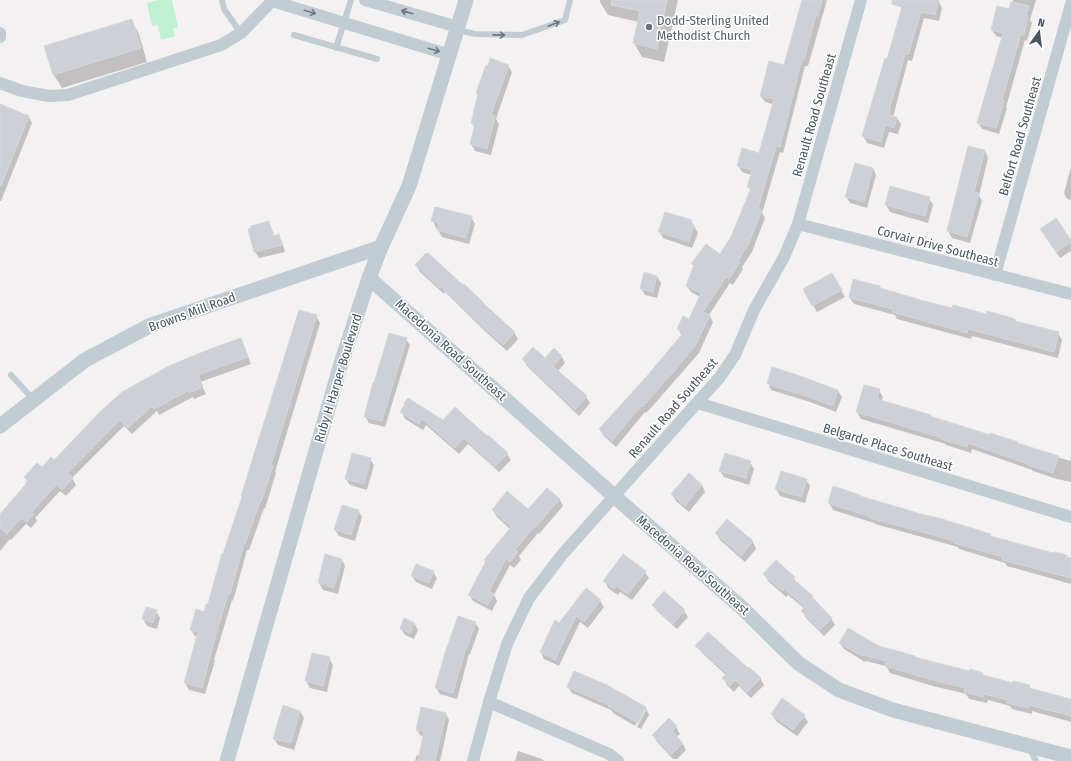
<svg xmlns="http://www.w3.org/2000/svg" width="1071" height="761" viewBox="0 0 1071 761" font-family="'Fira Sans Condensed',sans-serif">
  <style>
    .green { fill: #bff2d0 }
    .shadow { fill: #0003 }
    .building { fill: #cdd0d6; stroke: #d5d7dd }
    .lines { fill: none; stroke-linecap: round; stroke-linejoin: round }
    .service { stroke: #c1ccd3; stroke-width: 6 }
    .minor { stroke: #c1ccd3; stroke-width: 12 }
    .tertiary { stroke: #c1ccd3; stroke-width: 15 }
    .oneway { stroke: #6c7982 }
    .worship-dot { fill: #6b7280; stroke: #fff; stroke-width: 1.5 }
    .labels { text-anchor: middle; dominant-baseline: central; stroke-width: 3; stroke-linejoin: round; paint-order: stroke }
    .worship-label { font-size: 13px; fill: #5b616d; stroke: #fff; text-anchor: start }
    .street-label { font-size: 13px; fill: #485660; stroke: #fff }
  </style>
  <rect width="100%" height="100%" fill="#f3f1f1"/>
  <path class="green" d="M158,0H172L178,27L173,29L175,36L161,40L158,25L152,26L147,3Z"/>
  <g class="shadow">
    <path d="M600,0H678L664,62L642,57L634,43L638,22L608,15L600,2Z"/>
    <path d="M802,0H827L808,66H805L783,153L780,152L762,213L765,218L752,252L742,267L743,269L733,285L730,283L709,315L713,322L699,353L650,409L646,413L645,412L616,447L604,436L600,430L647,377L682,336L678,329L689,320L700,297L691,292L687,286L694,267L693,264L721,256L732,238L751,191L748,186L751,175L742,172L738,165L760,154L773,104L765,102L761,96L785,66L803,0Z"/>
    <path d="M904,0H938L942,8L939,21L924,18L912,61L908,60L893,117L897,118L901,124L898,134L889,132L884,148L867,143L863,136L887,60Z"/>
    <path d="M1013,0H1036L1030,20L1032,23L1027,41L1025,40L1006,107L1007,108L999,134L982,129L978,122L1002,38L996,36L992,30L1010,10Z"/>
    <path d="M131,20L139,34L147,62L62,88L54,75Z"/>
    <path d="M508,66L512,72L496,119L499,124L491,155L475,151L471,144L475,128L472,123L479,96L477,93Z"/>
    <path d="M0,105L28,116L32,123L1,201H0Z"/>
    <path d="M985,151L988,158L979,196L982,201L970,243L952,238L948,231Z"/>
    <path d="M1071,167V200L1067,199L1064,193Z"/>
    <path d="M873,168L876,175L867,208L850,203L846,197Z"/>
    <path d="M929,198L933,205L928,223L890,212L886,205Z"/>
    <path d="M471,217L475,224L469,244L442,237L438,230V228H436L433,221Z"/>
    <path d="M1056,220L1071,242V251L1060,258L1045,236Z"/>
    <path d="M691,221L698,233L692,248L663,238L659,231Z"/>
    <path d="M268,223L272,229L274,237L279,235L282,242L285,252L259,258L255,252L249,230Z"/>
    <path d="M416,265L463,286L464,285L483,303L485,306L514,332L518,339L507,351L487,333L445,292L444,294L420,272Z"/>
    <path d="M832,274L845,297L817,312L805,290Z"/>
    <path d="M657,276L661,283L657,298L645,295L641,288Z"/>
    <path d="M880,287L881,289L953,309L1015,320L1016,323L1058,333L1062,340L1058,358L972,336L971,339L897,319L895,315L854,304L850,298Z"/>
    <path d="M316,316L320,323L275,472L276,473L265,509L264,508L249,550H247L233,601L232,600L214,660L215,661L205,694L189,690L185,683L198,637L195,636L191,630L204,613L208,606L223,555Z"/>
    <path d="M406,339L410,345L385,427L369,423L365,416Z"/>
    <path d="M241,340L244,346L251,364L200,382L206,394L194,399L193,397L159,415L157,411L132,434L124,426L72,478L76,485L66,496L60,491L35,518L37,521L31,528L26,524L11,540L10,539L0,551V516L28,482L25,478L54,461Z"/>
    <path d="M554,350L562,357L565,363L558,371L586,397L590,403L579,416L527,366L523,359H545Z"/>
    <path d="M768,383L838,391L842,397L836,412L810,402L771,390Z"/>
    <path d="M879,390L883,397L881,402L930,415L931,417L1070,461L1071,456V482L1057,479L1033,471L1032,470L972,449L971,453L946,445V444L861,419L857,412Z"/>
    <path d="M402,412L443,422L507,454L511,460L499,472L468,444L459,454L426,425L423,430L405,419Z"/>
    <path d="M370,459L374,465L367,490L350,485L346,479Z"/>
    <path d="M750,462L754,469L749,485L724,477L720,471Z"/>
    <path d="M806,480L810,486L805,503L780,496L776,489Z"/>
    <path d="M702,485L705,492L689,512L676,501L672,494Z"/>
    <path d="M548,489L560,500L563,506L539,534L538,533L519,556L521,560L514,568L510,565L494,595L497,601L492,611L473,601L469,595L486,563L485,561L510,529L497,517L493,510L528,511Z"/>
    <path d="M860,495L861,497L990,535L992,538L1054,554L1067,556L1068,559L1071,560V584L1007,566L1005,563L959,549L958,547L875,524L874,523L833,510L829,503Z"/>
    <path d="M358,510L362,517L355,541L339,536L335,530Z"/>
    <path d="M727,520L753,542L756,549L745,562L720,540L716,533Z"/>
    <path d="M342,560L345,566L338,594L323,590L319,583Z"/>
    <path d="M776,561L794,578L798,585L812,597L816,603L831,618L835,625L824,636L806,618L802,611L805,609L788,595L786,597L768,581L764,574Z"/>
    <path d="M433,572L437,578L432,589L416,582L412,576Z"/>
    <path d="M645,572L649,578L632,600L620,592L618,595L608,588L605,581Z"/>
    <path d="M600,601L604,607L588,628L580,622L559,666L544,659L541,652L560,624Z"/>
    <path d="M653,605L684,611L688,617L677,629L657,611Z"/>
    <path d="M156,611L160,618L157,629L147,626L143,619Z"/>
    <path d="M475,622L479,629L470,654H469L457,699L440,694L436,688Z"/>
    <path d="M414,623L418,630L414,639L405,635L401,629Z"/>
    <path d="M840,643L879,647L914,657L915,658L970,672L982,673L984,676L1013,684L1029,686L1031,689L1071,700V722L1032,711V714L1012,709L1010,706L988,700L987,703L969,699L966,694L933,686L890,673L886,666L866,661L865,662L844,649Z"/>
    <path d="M697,646L760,678L764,685L751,698L739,686L734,692L727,685L723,678L726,675L701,652Z"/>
    <path d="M329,658L333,665L327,692L310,688L306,681Z"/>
    <path d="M606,686L646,708L649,715L641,729L637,727L646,710H644L635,726L613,713L611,710L572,693L568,687Z"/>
    <path d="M300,711L304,718L294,750L278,745L274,738Z"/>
    <path d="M446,714L449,720L440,761H415L417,755L420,756L424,737L421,736L417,730Z"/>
    <path d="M772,714L804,716L808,722L797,736L776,721Z"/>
    <path d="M669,720L676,727L680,734L676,737L683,744L686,750L677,759H673L657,742L653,735Z"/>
    <path d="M518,751L542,759L544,761H515Z"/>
  </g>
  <g class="building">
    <path d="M612,0H667L657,49L633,43L640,11L611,5Z"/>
    <path d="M802,0H822L818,16L816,15L804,60L802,59L780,147L776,146L758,209L762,210L748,245L738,261L740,262L729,279L726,277L703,312L710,315L695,346L673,373H672L646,403L642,407L641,406L612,441L599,429L647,376L683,333L677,329L683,316L689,319L701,293L686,286L694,265L691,264L706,244L720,254L731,237L751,188L747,187L752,170L737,166L742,148L759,153L774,99L760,96L769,61L784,65Z"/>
    <path d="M892,0H939L935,15L921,12L908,55L905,54L890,108L889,115L897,117L894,128L885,125L881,142L862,136L885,58L887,59L902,7L892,4Z"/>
    <path d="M1011,2L1029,6L1026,15L1028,16L1024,35L1021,34L1002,100L1004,101L996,128L977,123L1003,33L991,30L997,6L1009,9Z"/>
    <path d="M132,19L141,48L53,75L44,46Z"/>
    <path d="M490,58L509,65L491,115L495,116L487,149L470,144L475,124L471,123L478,94L476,93L486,65L488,66Z"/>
    <path d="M0,104L29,116L1,186H0Z"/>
    <path d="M968,146L985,150L974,192L979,193L967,237L947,231Z"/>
    <path d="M855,163L873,168L864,202L845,197Z"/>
    <path d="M890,186L930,197L925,216L885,205Z"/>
    <path d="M435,207L472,216L466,238L437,230L439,223L431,221Z"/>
    <path d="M665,212L692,220L691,224L694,225L689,242L658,232Z"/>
    <path d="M1056,218L1071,240V242L1056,252L1040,229Z"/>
    <path d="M269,221L273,236L279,234L282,245L254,252L248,229L251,228V226Z"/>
    <path d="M426,253L427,254L428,253L463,285L464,284L484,303H483L515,332L503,345L482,326L441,287L440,288L415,265Z"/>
    <path d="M644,272L657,276L653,292L640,289Z"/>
    <path d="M832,273L842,290L812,306L803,289Z"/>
    <path d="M853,279L880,286V288L924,301L952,308L953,305L986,314L987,311L1015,319V321L1059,332L1054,352L968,329L967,333L938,325L892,312L893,309L849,298Z"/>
    <path d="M299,310L317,315L271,465L273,466L261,502H260L245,544H244L230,594H228L211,653V654L202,688L184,683L198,632L190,630L196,609L204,612L206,604H208L222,553L223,554L242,497L241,496Z"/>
    <path d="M389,333L407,338L382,421L364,417L373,383H374Z"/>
    <path d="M241,338L248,357L198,375L203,387L189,393L188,391L154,409L152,406L128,428L120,420L68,473L73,478L62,490L56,485L32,512L34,514L27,522L21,518L7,534L0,528V514L26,484L25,483L28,481L24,477L37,463L42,467L51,457L54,460L101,411L122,392L169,366L205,351Z"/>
    <path d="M533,347L545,358L554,348L562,356L553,366L587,396L575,410L522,359Z"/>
    <path d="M772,367L797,375L838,390L833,406L806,396L767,384Z"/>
    <path d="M864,385L880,389L877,399L931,415L930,416L990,435V433L1018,442L1017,443L1059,456L1053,473L1028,465V464L968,443L967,447L941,439L942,438L856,412Z"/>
    <path d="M408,398L443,420L455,407L487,436L488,435L508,453L495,467L464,438L455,448L422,419L419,424L400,412L405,404L404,403Z"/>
    <path d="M352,453L371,458L364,484L345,479Z"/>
    <path d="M725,453L751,461L746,478L719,471Z"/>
    <path d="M781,471L807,479L801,497L775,489Z"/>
    <path d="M689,473L702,485L685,506L671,494Z"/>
    <path d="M833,486L860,495V496L921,514L942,519L991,534L990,536L1053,553L1054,552L1067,555V557L1071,558V578L1002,560L1003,557L954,543L955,541L870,518V517L828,503Z"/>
    <path d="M547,488L560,499L535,528L534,527L515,550L518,552L510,562L506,559L489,591L494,594L488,605L468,595L486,561L484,560L511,527L492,510L507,491L528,509Z"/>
    <path d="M342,505L359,510L351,535L334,530Z"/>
    <path d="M727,519L753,541L741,556L715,533Z"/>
    <path d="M325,554L342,559L334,588L318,583Z"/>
    <path d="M623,554L646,571L628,594L616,586L614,589L603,581Z"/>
    <path d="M776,560L795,577L793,579L813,596L812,597L832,618L820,630L801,611L805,607L784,589L782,591L763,574Z"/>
    <path d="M416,564L434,571L429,583L411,576Z"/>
    <path d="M586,588L601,600L584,622L576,616L555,660L540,652L555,620L559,623Z"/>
    <path d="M664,591L685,610L673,624L652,605Z"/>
    <path d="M146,607L157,610L153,623L142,619Z"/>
    <path d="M458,616L476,622L467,648H466L453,693L435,688L445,653Z"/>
    <path d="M404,618L415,623L410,633L400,629Z"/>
    <path d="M848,628L879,646L915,656L914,657L969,671L970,669L983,673V675L1013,683V681L1030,685L1029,688L1071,699V716L1029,705L1028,708L1007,703L1008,700L984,694L983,697L964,692L965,688L929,679L885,666L886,661L862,655V656L839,643Z"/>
    <path d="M708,632L748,668L749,667L761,678L747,692L735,680L730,686L722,678L727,673L695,646Z"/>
    <path d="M312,653L330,657L323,686L305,681Z"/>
    <path d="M574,671L607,685L646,707L638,723L608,706L609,705L567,687Z"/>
    <path d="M782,698L805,715L793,730L771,714Z"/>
    <path d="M283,705L300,711L291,743L273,739Z"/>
    <path d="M421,707L446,713L435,761H418L424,731L416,730Z"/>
    <path d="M669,718L677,726L672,731L683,743L671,755L652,735Z"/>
  </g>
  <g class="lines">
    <g class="service">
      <path d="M222,0L224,9L241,33"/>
      <path d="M457,30L475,34L522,35L565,20L570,0"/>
      <path d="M294,35L377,59"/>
      <path d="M336,48L351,0"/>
      <path d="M11,375L33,399"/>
      <path d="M1030,749L1036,761"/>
    </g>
    <g class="minor">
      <path d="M365,0L458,27"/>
      <path d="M272,1L450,55"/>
      <path d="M0,33V37"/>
      <path d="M0,83L22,91L49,96L68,95L221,45L241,33L273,0"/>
      <path d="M798,224L1071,294"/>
      <path d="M995,275L1071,4"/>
      <path d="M698,403L1071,517"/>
      <path d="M489,702L609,754L618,761"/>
      <path d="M473,761L489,702L507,644L529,598L561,556L719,378L735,355L754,310L784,257L798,224L861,0"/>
    </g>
    <g class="tertiary">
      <path d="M369,278L614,496L740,606L798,663L839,690L893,710L1071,757"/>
      <path d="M0,426L85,360L151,325L381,247"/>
      <path d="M227,761L342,360L369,278L381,247L409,186L466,0"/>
    </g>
  </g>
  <defs><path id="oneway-shaft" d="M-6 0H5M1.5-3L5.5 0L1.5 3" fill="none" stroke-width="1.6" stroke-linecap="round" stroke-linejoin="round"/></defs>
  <g class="oneway">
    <use href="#oneway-shaft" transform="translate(310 12) rotate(17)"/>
    <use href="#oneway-shaft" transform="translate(407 12) rotate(-164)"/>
    <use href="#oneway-shaft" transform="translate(554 24) rotate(-20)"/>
    <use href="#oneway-shaft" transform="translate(499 35) rotate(1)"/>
    <use href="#oneway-shaft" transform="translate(434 50) rotate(17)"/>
  </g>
  <circle class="worship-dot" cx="649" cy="27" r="4"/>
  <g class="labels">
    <g class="worship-label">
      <text x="657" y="20">Dodd-Sterling United<tspan x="657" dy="15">Methodist Church</tspan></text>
    </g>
    <g class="street-label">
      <text transform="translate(814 115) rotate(-74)">Renault Road Southeast</text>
      <text transform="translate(1020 136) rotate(-74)">Belfort Road Southeast</text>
      <text transform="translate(938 246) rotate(15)">Corvair Drive Southeast</text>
      <text transform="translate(192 312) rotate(-20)">Browns Mill Road</text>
      <text transform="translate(451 350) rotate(42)">Macedonia Road Southeast</text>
      <text transform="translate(338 378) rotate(-73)">Ruby H Harper Boulevard</text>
      <text transform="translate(673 408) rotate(-49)">Renault Road Southeast</text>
      <text transform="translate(888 447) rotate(17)">Belgarde Place Southeast</text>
      <text transform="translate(693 565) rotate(41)">Macedonia Road Southeast</text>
    </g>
  </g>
  <g transform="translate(1039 32) rotate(14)" stroke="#ffffff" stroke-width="3" paint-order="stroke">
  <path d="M0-3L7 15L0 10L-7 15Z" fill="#485660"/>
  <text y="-6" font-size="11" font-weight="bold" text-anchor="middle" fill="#485660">N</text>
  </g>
</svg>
